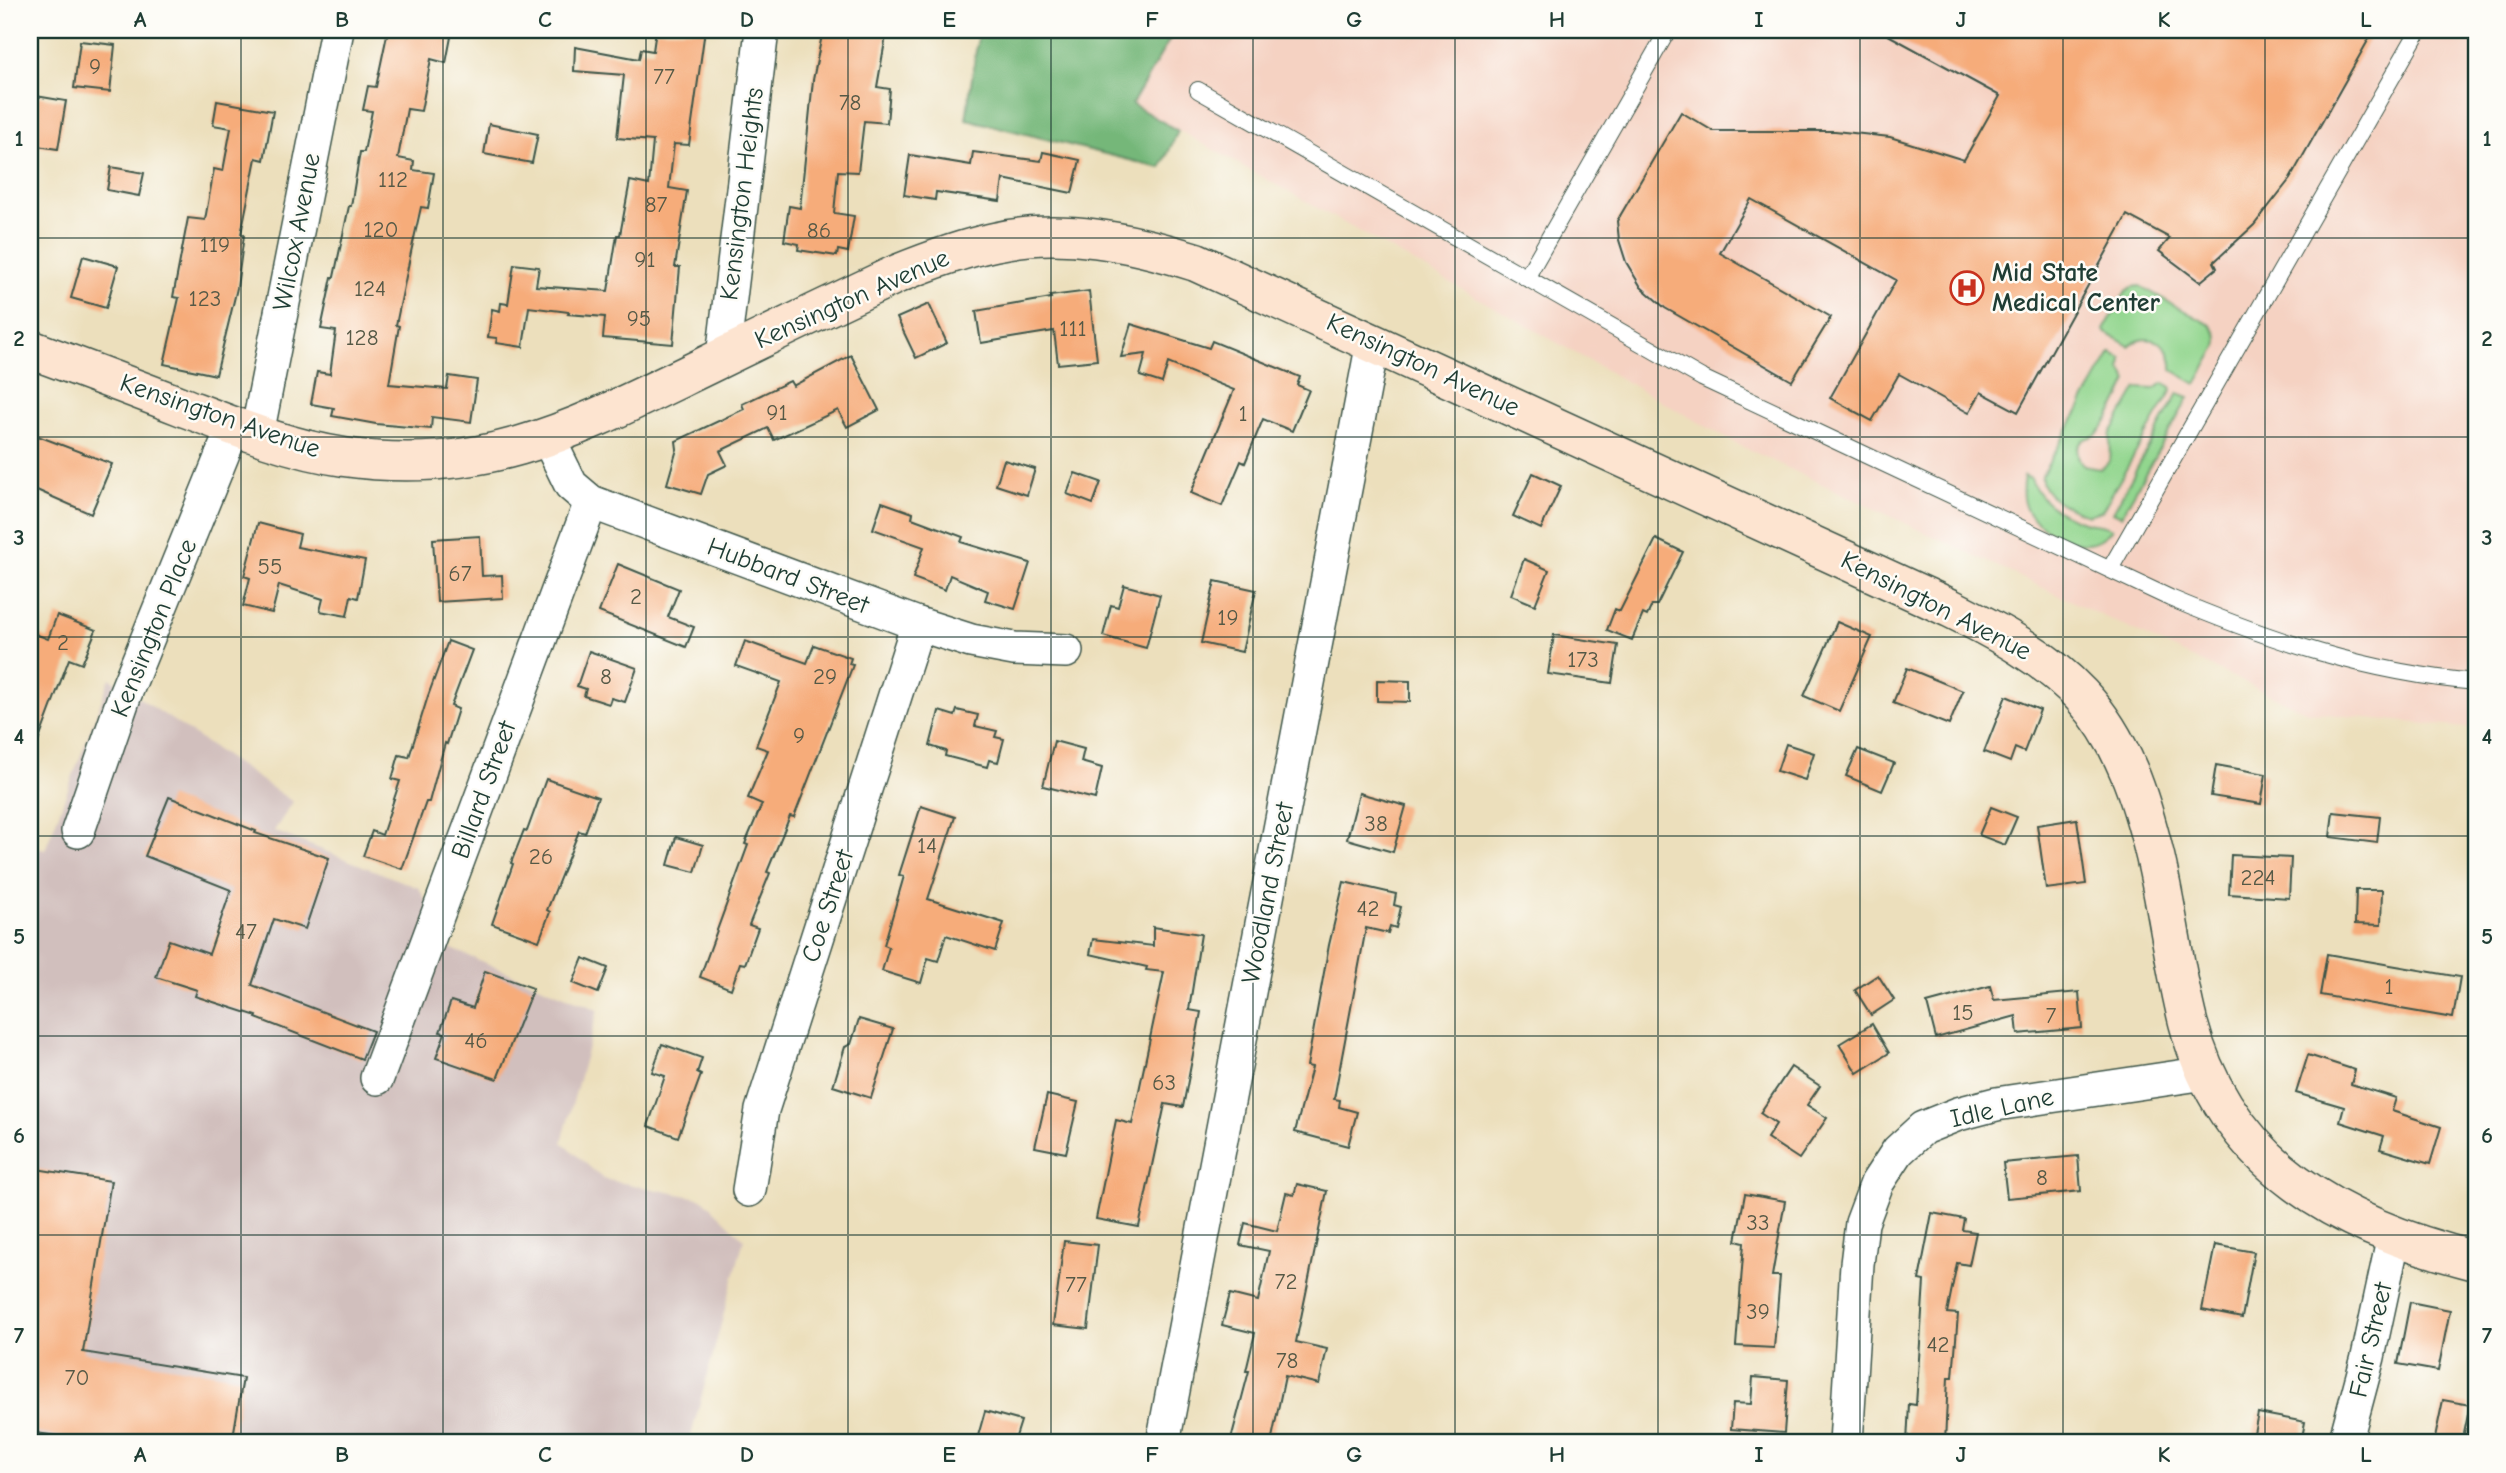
<svg xmlns="http://www.w3.org/2000/svg" width="2506" height="1473" viewBox="0 0 2506 1473" font-family="'Comic Neue',sans-serif">
  <style>
    .built { fill: #f5d2c2 }
    .industrial { fill: #d1bfbd }
    .green { fill: #92d68e; stroke: #588a61; stroke-width: 2 }
    .forest { fill: #75b779; stroke: #4a7a56; stroke-width: 2 }
    .building { fill: #f6ac7a }
    .lines { fill: none; stroke-linecap: round; stroke-linejoin: round }
    .service-casing { stroke: #3e5548; stroke-width: 18 }
    .minor-casing { stroke: #3e5548; stroke-width: 36 }
    .secondary-casing { stroke: #3e5548; stroke-width: 41 }
    .service { stroke: #fff; stroke-width: 16 }
    .minor { stroke: #fff; stroke-width: 33 }
    .secondary { stroke: #fde4d0; stroke-width: 38 }
    .grid { fill: none; stroke: #1f3d34; stroke-width: 2; stroke-opacity: 0.55 }
    .labels { text-anchor: middle; dominant-baseline: central; stroke-width: 5; stroke-linejoin: round; paint-order: stroke }
    .number-label { font-size: 23px; fill: #555946 }
    .street-label { font-size: 26px; fill: #1f3d34; stroke: #fdfcf7 }
    .poi-label { font-size: 26px; font-weight: bold; fill: #1f3d34; stroke: #fdfcf7; text-anchor: start }
    .neatline { fill: none; stroke: #1f3d34; stroke-width: 2.5 }
    .grid-label { font-size: 23px; text-anchor: middle; font-weight: bold; fill: #1f3d34 }
  </style>
  <rect width="100%" height="100%" fill="#fdfcf7"/>
  <filter id="ink" filterUnits="userSpaceOnUse"><feTurbulence type="fractalNoise" baseFrequency=".0143" numOctaves="2"/><feDisplacementMap in="SourceGraphic" scale="14" xChannelSelector="R" yChannelSelector="G"/><feConvolveMatrix kernelMatrix="1 2 1 2 8 2 1 2 1" color-interpolation-filters="sRGB"/></filter>
  <filter id="wash" filterUnits="userSpaceOnUse"><feTurbulence type="fractalNoise" baseFrequency=".00686" numOctaves="4" result="noise"/><feDisplacementMap in="SourceGraphic" scale="28" xChannelSelector="R" yChannelSelector="G"/><feGaussianBlur stdDeviation="1.57" result="paint"/><feColorMatrix in="noise" values="0 0 0 0 0 0 0 0 0 0 0 0 0 0 0 0 0 1.4 0 .05"/><feComposite in="paint" operator="in"/></filter>
  <g filter="url(#wash)">
    <rect width="100%" height="100%" fill="#ecdfbc"/>
    <path class="built" d="M1175,30H2476V729L2307,712L1739,445L1132,104Z"/>
    <path class="industrial" d="M110,678L293,802L274,831L419,888L452,949L598,1010L562,1142L603,1179L703,1199L744,1239L689,1443H30V846L45,850Z"/>
    <g class="green">
      <path d="M2140,286L2210,325C2216,332 2220,337 2217,347L2196,384L2172,370C2174,344 2149,330 2129,346L2105,332L2104,330L2126,291L2132,287Z"/>
      <path d="M2111,353L2122,358L2121,369L2128,381C2120,396 2108,425 2097,434C2091,439 2083,436 2079,446C2075,453 2079,460 2084,466L2100,469C2118,460 2107,447 2111,433L2137,388L2154,389L2164,383L2171,387L2172,390L2102,511L2088,515C2071,510 2039,496 2042,475Z"/>
      <path d="M2178,393L2189,397L2121,516L2113,512Z"/>
      <path d="M2024,476L2031,479C2039,501 2058,513 2080,521C2091,526 2098,522 2112,529C2107,535 2101,540 2093,542C2074,548 2034,527 2026,509C2021,498 2022,487 2024,476Z"/>
    </g>
    <path class="forest" d="M979,30H1175L1132,104L1178,131L1161,168L966,119Z"/>
    <g id="blocks">
      <g class="building">
        <path d="M388,30H435L434,33L451,37L446,63L431,59L421,111L407,109L398,158L414,161L413,170L434,173L428,208L421,207L411,252L396,325L399,326L389,384L447,389L449,376L477,380L471,422L432,417L431,429L376,424L332,416L334,408L311,404L317,372L330,374L336,331L321,329L332,277H334L349,206H351L360,152H364L372,111L363,110L368,86L376,87Z"/>
        <path d="M656,30H705L689,145L674,144L669,188L687,191L675,267H680L673,344L603,338L605,317L568,314L569,312L529,307L523,347L496,343L497,338L488,337L492,309L500,311L501,303L508,304L514,264L539,267L536,286L608,291L617,235H620L630,181L649,185L653,141L617,138L624,75L574,71L575,47L639,59L641,49L653,51Z"/>
        <path d="M823,30H887L877,87L890,89L887,123L864,121L858,172L838,171L834,213L854,216L848,252L838,250L837,256L798,250L799,244L784,241L789,206L800,208L813,80Z"/>
        <path d="M1879,30H2374L2290,179L2254,225L2214,262L2217,268L2200,282L2159,251L2170,238L2127,215L2018,412L1981,392L1969,413L1899,374L1872,421L1830,398L1896,280L1751,199L1720,253L1831,317L1792,381L1665,308L1641,287L1626,262L1619,240L1617,221L1681,112L1713,131H1835L1890,137L1964,160L2000,96Z"/>
        <path d="M80,41L115,45L110,92L74,88Z"/>
        <path d="M30,95L66,101L58,149L30,145Z"/>
        <path d="M217,101L273,111L264,160L256,158L241,234L244,235L237,288L216,375L164,364L179,298L173,297L188,218L205,220L214,169L223,171L231,128L213,125Z"/>
        <path d="M489,124L538,134L532,163L484,154Z"/>
        <path d="M973,152L1041,161L1043,152L1080,160L1072,193L1003,179L1000,201L936,192L935,200L904,195L910,155L971,165Z"/>
        <path d="M111,167L144,173L139,196L107,190Z"/>
        <path d="M83,256L118,266L106,308L71,298Z"/>
        <path d="M1089,291L1097,360L1058,364L1054,331L981,343L976,311L1051,298L1050,296Z"/>
        <path d="M929,304L947,343L916,358L897,318Z"/>
        <path d="M1131,324L1209,348L1212,341L1300,377L1297,385L1309,390L1292,431L1263,419L1245,463L1241,461L1222,506L1191,493L1234,390L1168,363L1162,383L1140,376L1146,354L1121,357Z"/>
        <path d="M851,355L879,410L847,427L838,410L774,440L768,428L720,451L727,465L708,474L701,494L667,484L677,449L676,441L744,409L742,404L790,381L793,386Z"/>
        <path d="M30,433L112,464L91,514L30,487Z"/>
        <path d="M1004,460L1035,469L1027,495L996,485Z"/>
        <path d="M1075,473L1101,482L1093,504L1067,494Z"/>
        <path d="M1533,473L1561,486L1541,529L1513,516Z"/>
        <path d="M882,502L913,513L912,518L963,537L961,542L1030,563L1015,609L985,600L988,591L950,575L945,590L913,578L924,547L873,529Z"/>
        <path d="M258,523L300,534L297,547L365,560L358,598L351,596L347,616L320,611L323,599L279,585L272,613L243,606L250,578L244,576Z"/>
        <path d="M480,536L482,576L502,575L503,598L437,602L433,539Z"/>
        <path d="M1656,539L1683,552L1657,605H1652L1647,616L1643,614L1632,640L1607,630L1615,609L1620,611Z"/>
        <path d="M1524,559L1549,570L1535,605L1511,595Z"/>
        <path d="M618,564L679,589L668,617L694,627L686,647L599,612Z"/>
        <path d="M1215,581L1256,590L1242,652L1201,643Z"/>
        <path d="M1124,585L1160,595L1146,648L1103,636L1111,605L1118,607Z"/>
        <path d="M57,615L96,630L82,664L69,659L32,758L30,757V632L48,639Z"/>
        <path d="M1837,622L1872,637L1839,711L1804,696Z"/>
        <path d="M1554,635L1618,645L1612,683L1548,674Z"/>
        <path d="M448,641L472,650L451,706L458,709L447,744L445,743L429,802H426L402,869L363,856L372,831L382,835L400,781L392,779L399,755L409,757L428,696Z"/>
        <path d="M745,641L807,663L814,645L851,658L849,664L853,665L794,817L790,816L767,872L770,873L749,925L758,928L745,964L740,963L731,989L700,977L748,845L745,844L762,804L748,798L768,750L756,746L781,682L736,666Z"/>
        <path d="M589,651L637,668L625,702L611,698L609,704L584,696L586,689L577,686Z"/>
        <path d="M1907,668L1963,691L1949,725L1893,703Z"/>
        <path d="M1377,680L1410,681V702L1377,701Z"/>
        <path d="M2006,696L2040,710L2024,752L2015,748L2010,762L1984,752Z"/>
        <path d="M957,710L978,715L975,726L997,731L995,737L1004,739L998,762L989,760L987,767L945,756L946,751L930,746L939,711L955,716Z"/>
        <path d="M1054,741L1084,749L1081,762L1102,768L1095,799L1043,786Z"/>
        <path d="M1786,744L1814,753L1805,780L1777,771Z"/>
        <path d="M1858,749L1894,763L1882,791L1846,776Z"/>
        <path d="M2216,765L2266,774L2261,804L2211,796Z"/>
        <path d="M546,779L598,797L585,833L579,831L547,910L550,912L539,941L492,924L513,864L511,863L524,830L527,831Z"/>
        <path d="M1359,793L1406,806L1393,852L1347,839Z"/>
        <path d="M169,797L256,831L255,833L329,858L305,929L274,919L252,985L373,1031L362,1059L256,1018L257,1016L195,996L197,990L156,977L169,940L209,954L231,890L145,856Z"/>
        <path d="M921,806L955,817L928,899L1004,923L995,951L946,935L938,961L928,958L921,983L882,971L889,947L884,945L904,876L899,875Z"/>
        <path d="M1991,807L2017,817L2005,845L1979,835Z"/>
        <path d="M2333,812L2380,817L2377,843L2330,837Z"/>
        <path d="M2077,819L2086,884L2046,889L2037,825Z"/>
        <path d="M676,837L703,845L695,872L668,865Z"/>
        <path d="M2231,855L2291,858L2289,898L2229,894Z"/>
        <path d="M1344,882L1396,894L1394,905L1401,907L1396,928L1390,926L1388,933L1366,928L1334,1099L1340,1100L1339,1107L1357,1112L1348,1146L1295,1132L1312,1067L1307,1066L1329,945Z"/>
        <path d="M2356,890H2382L2381,925L2355,924Z"/>
        <path d="M1153,927L1201,934L1189,1010L1201,1012L1183,1107L1165,1104L1139,1227L1096,1219L1116,1120L1132,1124L1164,972L1146,970L1147,967L1090,954L1093,939L1153,946Z"/>
        <path d="M2327,954L2460,977L2453,1018L2320,995Z"/>
        <path d="M583,958L608,968L598,993L573,983Z"/>
        <path d="M485,971L533,988L497,1079L436,1058L445,1033L440,1032L451,1001L473,1008Z"/>
        <path d="M1878,975L1894,1000L1871,1015L1855,990Z"/>
        <path d="M1990,986L1994,1000L2079,992L2082,1028L2018,1034L2016,1016L1936,1038L1927,1003Z"/>
        <path d="M859,1019L893,1029L871,1098L833,1086L845,1047L851,1044Z"/>
        <path d="M1872,1024L1889,1053L1857,1073L1839,1044Z"/>
        <path d="M662,1044L702,1058L697,1073L701,1075L678,1137L648,1126L665,1076L652,1072Z"/>
        <path d="M2308,1055L2355,1070L2351,1084L2396,1098L2392,1111L2441,1127L2430,1164L2380,1149L2384,1136L2340,1122L2344,1107L2296,1093Z"/>
        <path d="M1791,1067L1820,1086L1807,1105L1827,1118L1799,1159L1767,1138L1776,1124L1760,1113Z"/>
        <path d="M1047,1095L1078,1102L1066,1153L1035,1147Z"/>
        <path d="M2078,1156L2081,1191L2007,1198L2003,1163Z"/>
        <path d="M30,1168L111,1181L83,1352L243,1378L232,1443H102L30,1432Z"/>
        <path d="M1297,1184L1327,1191L1296,1342L1327,1349L1319,1384L1285,1376L1271,1443H1230L1249,1371H1246L1255,1333L1222,1325L1230,1294L1258,1301L1269,1251L1240,1245L1245,1223L1277,1231L1286,1193L1294,1195Z"/>
        <path d="M1745,1194L1785,1201L1772,1276H1780L1774,1348L1736,1346L1744,1243L1736,1241Z"/>
        <path d="M1932,1213L1964,1219L1962,1230L1976,1232L1969,1265L1957,1263L1947,1313L1958,1314L1953,1377H1948L1945,1443H1907L1909,1404L1916,1405L1924,1281L1919,1280Z"/>
        <path d="M1064,1241L1098,1245L1088,1329L1053,1325Z"/>
        <path d="M2215,1245L2254,1252L2242,1318L2202,1310Z"/>
        <path d="M2410,1302L2450,1310L2438,1371L2398,1364Z"/>
        <path d="M1753,1377L1788,1380L1784,1433L1731,1429L1733,1403L1751,1404Z"/>
        <path d="M2443,1400L2470,1405L2462,1443H2434Z"/>
        <path d="M985,1411L1021,1421L1014,1443H976Z"/>
        <path d="M2258,1413L2305,1422L2301,1443H2252Z"/>
      </g>
    </g>
  </g>
  <g filter="url(#ink)">
    <use href="#blocks" fill-opacity="0" stroke="#3e5548" stroke-width="2"/>
    <g class="lines">
      <defs>
        <g id="service">
          <path d="M1198,90L1702,378L2170,598C2270,640 2368,673 2476,682"/>
          <path d="M1526,278L1668,30"/>
          <path d="M2110,569L2419,30"/>
        </g>
        <g id="minor">
          <path d="M723,357L762,30"/>
          <path d="M257,434L337,30"/>
          <path d="M548,438L571,485L591,502L918,624L971,641L1014,649L1066,651"/>
          <path d="M78,831L125,694L234,426"/>
          <path d="M377,1078L591,502"/>
          <path d="M749,1190L762,1110L918,624"/>
          <path d="M1163,1443L1373,342"/>
          <path d="M1846,1443L1857,1264L1862,1223L1877,1183L1898,1151L1923,1128L1958,1114L1996,1104L2206,1073"/>
          <path d="M2345,1443L2368,1357L2394,1236"/>
        </g>
        <path id="secondary" d="M30,349C81,368 132,387 183,407C235,427 289,449 344,457C488,477 577,428 701,368C766,336 831,305 897,274C929,261 961,249 994,242C1062,226 1131,242 1196,262L1950,608C1998,632 2044,656 2081,695C2123,740 2141,798 2155,856C2168,911 2174,967 2188,1022C2226,1166 2341,1227 2476,1261"/>
      </defs>
      <use href="#service" class="service-casing"/>
      <use href="#minor" class="minor-casing"/>
      <use href="#secondary" class="secondary-casing"/>
      <use href="#service" class="service"/>
      <use href="#minor" class="minor"/>
      <use href="#secondary" class="secondary"/>
    </g>
  </g>
  <path class="grid" d="M241,30V1443M443,30V1443M646,30V1443M848,30V1443M1051,30V1443M1253,30V1443M1455,30V1443M1658,30V1443M1860,30V1443M2063,30V1443M2265,30V1443M30,238H2476M30,437H2476M30,637H2476M30,836H2476M30,1036H2476M30,1235H2476"/>
  <defs>
    <symbol id="hospital-ring" viewBox="-11 -11 22 22"><circle r="9.5" fill="#fdfcf7" stroke="#c8321e" stroke-width="1.5"/><path d="M-5-5h3v3.5h4V-5h3V5h-3V1.5h-4V5h-3Z" fill="#c8321e"/></symbol>
  </defs>
  <g fill-rule="evenodd">
    <use href="#hospital-ring" x="1948" y="269" width="38" height="38"/>
  </g>
  <g class="labels">
    <g class="number-label">
      <text x="95" y="66">9</text>
      <text x="664" y="76">77</text>
      <text x="850" y="102">78</text>
      <text x="393" y="179">112</text>
      <text x="656" y="204">87</text>
      <text x="381" y="229">120</text>
      <text x="819" y="230">86</text>
      <text x="215" y="244">119</text>
      <text x="645" y="259">91</text>
      <text x="370" y="288">124</text>
      <text x="205" y="298">123</text>
      <text x="639" y="318">95</text>
      <text x="1073" y="328">111</text>
      <text x="362" y="337">128</text>
      <text x="777" y="412">91</text>
      <text x="1243" y="413">1</text>
      <text x="270" y="566">55</text>
      <text x="460" y="573">67</text>
      <text x="636" y="596">2</text>
      <text x="1228" y="617">19</text>
      <text x="63" y="642">2</text>
      <text x="1583" y="659">173</text>
      <text x="606" y="676">8</text>
      <text x="825" y="676">29</text>
      <text x="799" y="735">9</text>
      <text x="1376" y="823">38</text>
      <text x="927" y="845">14</text>
      <text x="541" y="856">26</text>
      <text x="2258" y="877">224</text>
      <text x="1368" y="908">42</text>
      <text x="246" y="931">47</text>
      <text x="2389" y="986">1</text>
      <text x="1963" y="1012">15</text>
      <text x="2051" y="1015">7</text>
      <text x="476" y="1040">46</text>
      <text x="1164" y="1082">63</text>
      <text x="2042" y="1177">8</text>
      <text x="1758" y="1222">33</text>
      <text x="1286" y="1281">72</text>
      <text x="1076" y="1284">77</text>
      <text x="1758" y="1311">39</text>
      <text x="1938" y="1344">42</text>
      <text x="1287" y="1360">78</text>
      <text x="77" y="1377">70</text>
    </g>
    <g class="street-label">
      <text transform="translate(742 194) rotate(-83)">Kensington Heights</text>
      <text transform="translate(297 232) rotate(-79)">Wilcox Avenue</text>
      <text transform="translate(852 299) rotate(-24)">Kensington Avenue</text>
      <text transform="translate(1423 365) rotate(25)">Kensington Avenue</text>
      <text transform="translate(220 416) rotate(19)">Kensington Avenue</text>
      <text transform="translate(788 576) rotate(21)">Hubbard Street</text>
      <text transform="translate(1936 606) rotate(27)">Kensington Avenue</text>
      <text transform="translate(154 628) rotate(-68)">Kensington Place</text>
      <text transform="translate(484 790) rotate(-70)">Billard Street</text>
      <text transform="translate(1268 893) rotate(-79)">Woodland Street</text>
      <text transform="translate(828 906) rotate(-72)">Coe Street</text>
      <text transform="translate(2002 1108) rotate(-13)">Idle Lane</text>
      <text transform="translate(2371 1340) rotate(-77)">Fair Street</text>
    </g>
    <g class="poi-label">
      <text x="1992" y="273">Mid State<tspan x="1992" dy="30">Medical Center</tspan></text>
    </g>
  </g>
  <rect width="2506" height="1473" fill="none" stroke="#fdfcf7" stroke-width="77"/>
  <rect x="38" y="38" width="2430" height="1396" class="neatline"/>
  <g class="grid-label">
    <text x="140" y="27">A</text>
    <text x="342" y="27">B</text>
    <text x="545" y="27">C</text>
    <text x="747" y="27">D</text>
    <text x="949" y="27">E</text>
    <text x="1152" y="27">F</text>
    <text x="1354" y="27">G</text>
    <text x="1557" y="27">H</text>
    <text x="1759" y="27">I</text>
    <text x="1961" y="27">J</text>
    <text x="2164" y="27">K</text>
    <text x="2366" y="27">L</text>
    <text x="19" y="146">1</text>
    <text x="2487" y="146">1</text>
    <text x="19" y="346">2</text>
    <text x="2487" y="346">2</text>
    <text x="19" y="545">3</text>
    <text x="2487" y="545">3</text>
    <text x="19" y="744">4</text>
    <text x="2487" y="744">4</text>
    <text x="19" y="944">5</text>
    <text x="2487" y="944">5</text>
    <text x="19" y="1143">6</text>
    <text x="2487" y="1143">6</text>
    <text x="19" y="1343">7</text>
    <text x="2487" y="1343">7</text>
    <text x="140" y="1462">A</text>
    <text x="342" y="1462">B</text>
    <text x="545" y="1462">C</text>
    <text x="747" y="1462">D</text>
    <text x="949" y="1462">E</text>
    <text x="1152" y="1462">F</text>
    <text x="1354" y="1462">G</text>
    <text x="1557" y="1462">H</text>
    <text x="1759" y="1462">I</text>
    <text x="1961" y="1462">J</text>
    <text x="2164" y="1462">K</text>
    <text x="2366" y="1462">L</text>
  </g>
</svg>
